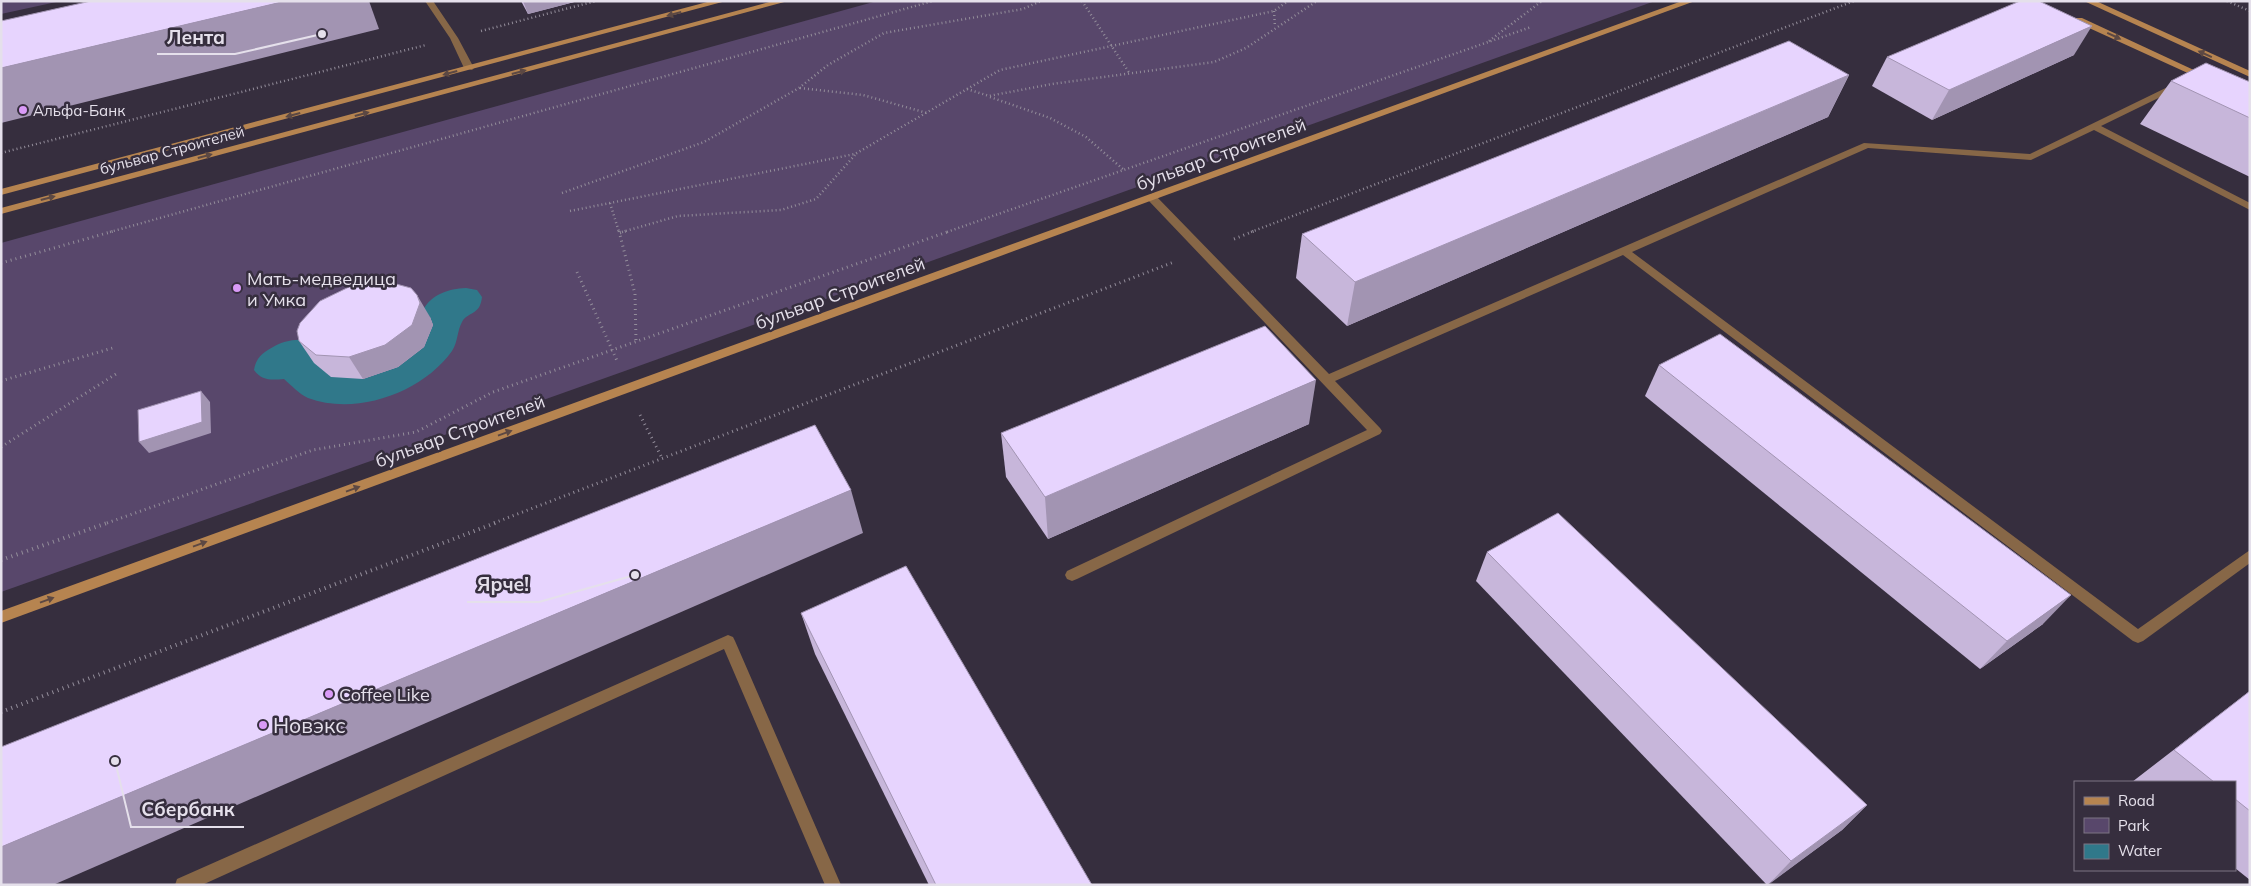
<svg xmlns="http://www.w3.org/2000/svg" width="2251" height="886" viewBox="0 0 2251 886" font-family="Mulish,sans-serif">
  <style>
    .green { fill: #58476b }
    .water { fill: #30788a }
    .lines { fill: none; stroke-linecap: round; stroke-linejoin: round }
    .path-far2 { stroke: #938d9a; stroke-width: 2.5; stroke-dasharray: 1 3; stroke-linecap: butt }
    .path-far1 { stroke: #938d9a; stroke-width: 3; stroke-dasharray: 1 4; stroke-linecap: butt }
    .path { stroke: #938d9a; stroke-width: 4; stroke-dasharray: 1 4.5; stroke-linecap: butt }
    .lane { fill: #876747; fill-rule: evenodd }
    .secondary { fill: #b68450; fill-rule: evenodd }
    .wall { fill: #c7b6da }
    .shaded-wall { fill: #a294b2 }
    .building { fill: #e7d4fe; stroke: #a294b2 }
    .oneway { fill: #5c4843 }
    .poi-dot { fill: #d99af7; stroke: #362e3e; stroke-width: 2 }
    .labels { text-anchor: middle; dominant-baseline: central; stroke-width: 5; stroke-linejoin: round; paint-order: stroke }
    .far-poi-label { font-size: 15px; fill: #e5e0eb; stroke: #362e3e; text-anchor: start }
    .far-street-label { font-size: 15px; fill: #e5e0eb; stroke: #362e3e }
    .street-label { font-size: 18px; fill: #e5e0eb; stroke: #362e3e }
    .poi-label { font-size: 18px; fill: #e5e0eb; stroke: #362e3e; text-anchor: start }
    .near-poi-label { font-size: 21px; fill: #e5e0eb; stroke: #362e3e; text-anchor: start }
    .leader { fill: none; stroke: #e5e0eb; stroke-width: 2 }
    .callout-dot { fill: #e5e0eb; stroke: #362e3e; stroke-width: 2 }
    .callout-label { font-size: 19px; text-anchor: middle; font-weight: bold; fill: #e5e0eb; stroke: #362e3e; stroke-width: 5; stroke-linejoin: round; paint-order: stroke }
  </style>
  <rect width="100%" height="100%" fill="#362e3e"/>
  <g class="green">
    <path d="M1,1H61L1,14Z"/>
    <path d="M877,1H1655L622,372L1,592V243Z"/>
  </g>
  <path class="water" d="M466,288L477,290L482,297C480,316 468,311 462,322C457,331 458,342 452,351C422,393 356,416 308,398C299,394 291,385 284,379C271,380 262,381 254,370C256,358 262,353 273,347C281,342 293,339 303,340C314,342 352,371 363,379L398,367L424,347L433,325L430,317L423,310C432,294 448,289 466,288Z"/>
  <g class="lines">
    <g class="path-far2">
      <path d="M1082,1L1130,74"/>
      <path d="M2227,1L2250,11"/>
      <path d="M1274,11L1275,27"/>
      <path d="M481,31L596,1"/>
      <path d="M1489,41L1542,1"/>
      <path d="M800,88L863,95L927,113"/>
      <path d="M967,89L989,96L1052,84L1214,62L1246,48L1317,1"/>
      <path d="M990,97L1050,118L1086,137L1124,170"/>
      <path d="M1,153L426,45"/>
      <path d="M562,193L704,142L799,88L828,65L884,33L1023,9L1041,1"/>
      <path d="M610,203L619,232"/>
      <path d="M570,211L855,154L1000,70L1274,11L1288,1"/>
      <path d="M110,232L933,1"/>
      <path d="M622,232L678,216L781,210L816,199L855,155"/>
      <path d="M947,232L1531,27"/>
      <path d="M1251,232L1854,1"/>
    </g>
    <g class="path-far1">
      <path d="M619,231L635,294L636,342"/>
      <path d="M620,233L626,231"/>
      <path d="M1234,239L1254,231"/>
      <path d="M1,263L114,231"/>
      <path d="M577,272L618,363"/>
      <path d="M1,381L116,347"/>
      <path d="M640,415L662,458"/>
      <path d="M1,447L116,374"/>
      <path d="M107,523L313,450L416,432L493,392L950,231"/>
      <path d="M494,523L1174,262"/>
    </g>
    <g class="path">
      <path d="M1,560L110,522"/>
      <path d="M1,712L498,522"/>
    </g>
    <g class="lane">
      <path d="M425,1H433L458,38L474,68L472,70L464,68L450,38Z"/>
      <path d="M2178,82L2183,85L2181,87L2101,126L2250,203V210L2094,130L2031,160L1868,148L1632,252L2138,629L2250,550V563L2143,641L2138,643L2133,641L1623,255L1335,381L1380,428L1382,431L1380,434L1077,579L1072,581L1067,579L1065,575L1067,571L1367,430L1148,200V196H1156L1329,374L1864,143L2030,154Z"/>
      <path d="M728,635L733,637L735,641L841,885H825L724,649L202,885H175L177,879Z"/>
    </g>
    <g class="secondary">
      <path d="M711,1H726L1,195V189Z"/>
      <path d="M773,1H788L1,214V208Z"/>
      <path d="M1682,1H1695L1,623V611Z"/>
      <path d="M2084,1H2096L2250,71V77Z"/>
      <path d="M2076,18H2082L2211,78L2203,80L2076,22Z"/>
    </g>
  </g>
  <g class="wall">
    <path d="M521,1H578L528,14Z"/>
    <path d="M2074,55L1932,120L1872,86L1887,57Z"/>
    <path d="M1849,75L1828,117L1347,326L1296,278L1302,234Z"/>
    <path d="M2171,81L2250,82V177L2140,124Z"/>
    <path d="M430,317L433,325L424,347L398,367L363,379L331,377L314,363L299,341Z"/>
    <path d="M1659,365L2043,624L1980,669L1645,396Z"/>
    <path d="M1309,424L1048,539L1006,477L1001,433Z"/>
    <path d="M1487,552L1867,805L1842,830L1767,885L1476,581Z"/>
    <path d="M801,613L1092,885H929L815,654Z"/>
    <path d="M2250,691V880L2235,868V782H2132Z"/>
  </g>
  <g class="shaded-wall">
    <path d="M286,1H369L379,29L1,123V68Z"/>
    <path d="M523,1H578L528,14Z"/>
    <path d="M2092,26L2074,55L1932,120L1949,90Z"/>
    <path d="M1849,75L1828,117L1347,326L1355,282Z"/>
    <path d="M417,295L430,317L433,325L424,347L398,367L363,379L349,357Z"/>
    <path d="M1316,380L1309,424L1048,539L1045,497Z"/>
    <path d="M201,391L210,402L211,433L149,453L139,442Z"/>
    <path d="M851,490L863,533L53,885H1V847Z"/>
    <path d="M2071,595L2043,624L1980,669L2007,641Z"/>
    <path d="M1867,805L1842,830L1768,885L1791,861Z"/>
  </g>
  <g class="building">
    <path d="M91,1H286L1,68V21Z"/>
    <path d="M2020,1H2039L2092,26L1949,90L1887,57Z"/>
    <path d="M1789,41L1849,75L1355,282L1302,234Z"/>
    <path d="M2206,63L2250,82V118L2171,81Z"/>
    <path d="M385,281L411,288L417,295L420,303L412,325L385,345L349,357L316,355L299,341L297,331L300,323L320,301L351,286Z"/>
    <path d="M1265,326L1316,380L1045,497L1001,433Z"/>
    <path d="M1720,334L2071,595L2007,641L1659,365Z"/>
    <path d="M201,391L202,422L139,442L138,410Z"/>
    <path d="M815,425L851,490L1,847V747Z"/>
    <path d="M1558,513L1867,805L1791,861L1487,552Z"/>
    <path d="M906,566L1092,885H936L801,613Z"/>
    <path d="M2250,691V811L2235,799V782H2214L2174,750Z"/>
  </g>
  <defs><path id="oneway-solid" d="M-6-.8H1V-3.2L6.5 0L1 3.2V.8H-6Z" transform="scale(1.25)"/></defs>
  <g class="oneway">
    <use href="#oneway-solid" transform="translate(674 14) rotate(165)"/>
    <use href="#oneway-solid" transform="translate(2114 36) rotate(25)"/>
    <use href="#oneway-solid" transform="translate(2205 54) rotate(-156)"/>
    <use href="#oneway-solid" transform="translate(519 72) rotate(-15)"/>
    <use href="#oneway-solid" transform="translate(450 73) rotate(165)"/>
    <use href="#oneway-solid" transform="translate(362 114) rotate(-15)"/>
    <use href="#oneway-solid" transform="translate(293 115) rotate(165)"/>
    <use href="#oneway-solid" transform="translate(205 156) rotate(-15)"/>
    <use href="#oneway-solid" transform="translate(48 198) rotate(-15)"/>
    <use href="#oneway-solid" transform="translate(505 433) rotate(-20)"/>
    <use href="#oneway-solid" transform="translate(353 489) rotate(-20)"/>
    <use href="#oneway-solid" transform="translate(200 544) rotate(-20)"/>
    <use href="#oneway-solid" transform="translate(47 600) rotate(-20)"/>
  </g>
  <g class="poi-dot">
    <circle cx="23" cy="110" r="5"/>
    <circle cx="237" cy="288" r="5"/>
    <circle cx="329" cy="694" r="5"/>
    <circle cx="263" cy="725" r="5"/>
  </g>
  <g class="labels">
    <g class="far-poi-label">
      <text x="33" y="110">Альфа-Банк</text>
    </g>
    <g class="far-street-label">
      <text transform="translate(172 150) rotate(-15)">бульвар Строителей</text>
    </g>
    <g class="street-label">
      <text transform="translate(1221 154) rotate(-20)">бульвар Строителей</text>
      <text transform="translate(840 293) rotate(-20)">бульвар Строителей</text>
      <text transform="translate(460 431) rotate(-20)">бульвар Строителей</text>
    </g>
    <g class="poi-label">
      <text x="247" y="278">Мать-медведица<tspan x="247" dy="21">и Умка</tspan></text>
      <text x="339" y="694">Coffee Like</text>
    </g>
    <g class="near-poi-label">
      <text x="273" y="725">Новэкс</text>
    </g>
  </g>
  <path class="leader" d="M322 34L235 54H157M635 575L539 602H467M115 761L131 827H244"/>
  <g class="callout-dot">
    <circle cx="322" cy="34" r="5"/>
    <circle cx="635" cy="575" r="5"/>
    <circle cx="115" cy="761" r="5"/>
  </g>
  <g class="callout-label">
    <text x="196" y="44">Лента</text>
    <text x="503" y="591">Ярче!</text>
    <text x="188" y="816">Сбербанк</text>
  </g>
  <rect width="2251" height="886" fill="none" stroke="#e5e0eb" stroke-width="5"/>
  <rect x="2074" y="781" width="162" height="90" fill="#362e3e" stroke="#7c7583"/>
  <rect x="2084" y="797" width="25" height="8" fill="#b68450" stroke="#7c7583"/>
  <text x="2118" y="806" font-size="15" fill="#e5e0eb">Road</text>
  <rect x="2084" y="818" width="25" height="15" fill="#58476b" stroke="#7c7583"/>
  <text x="2118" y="831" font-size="15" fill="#e5e0eb">Park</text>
  <rect x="2084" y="844" width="25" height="15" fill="#30788a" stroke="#7c7583"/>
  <text x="2118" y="856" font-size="15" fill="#e5e0eb">Water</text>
</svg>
